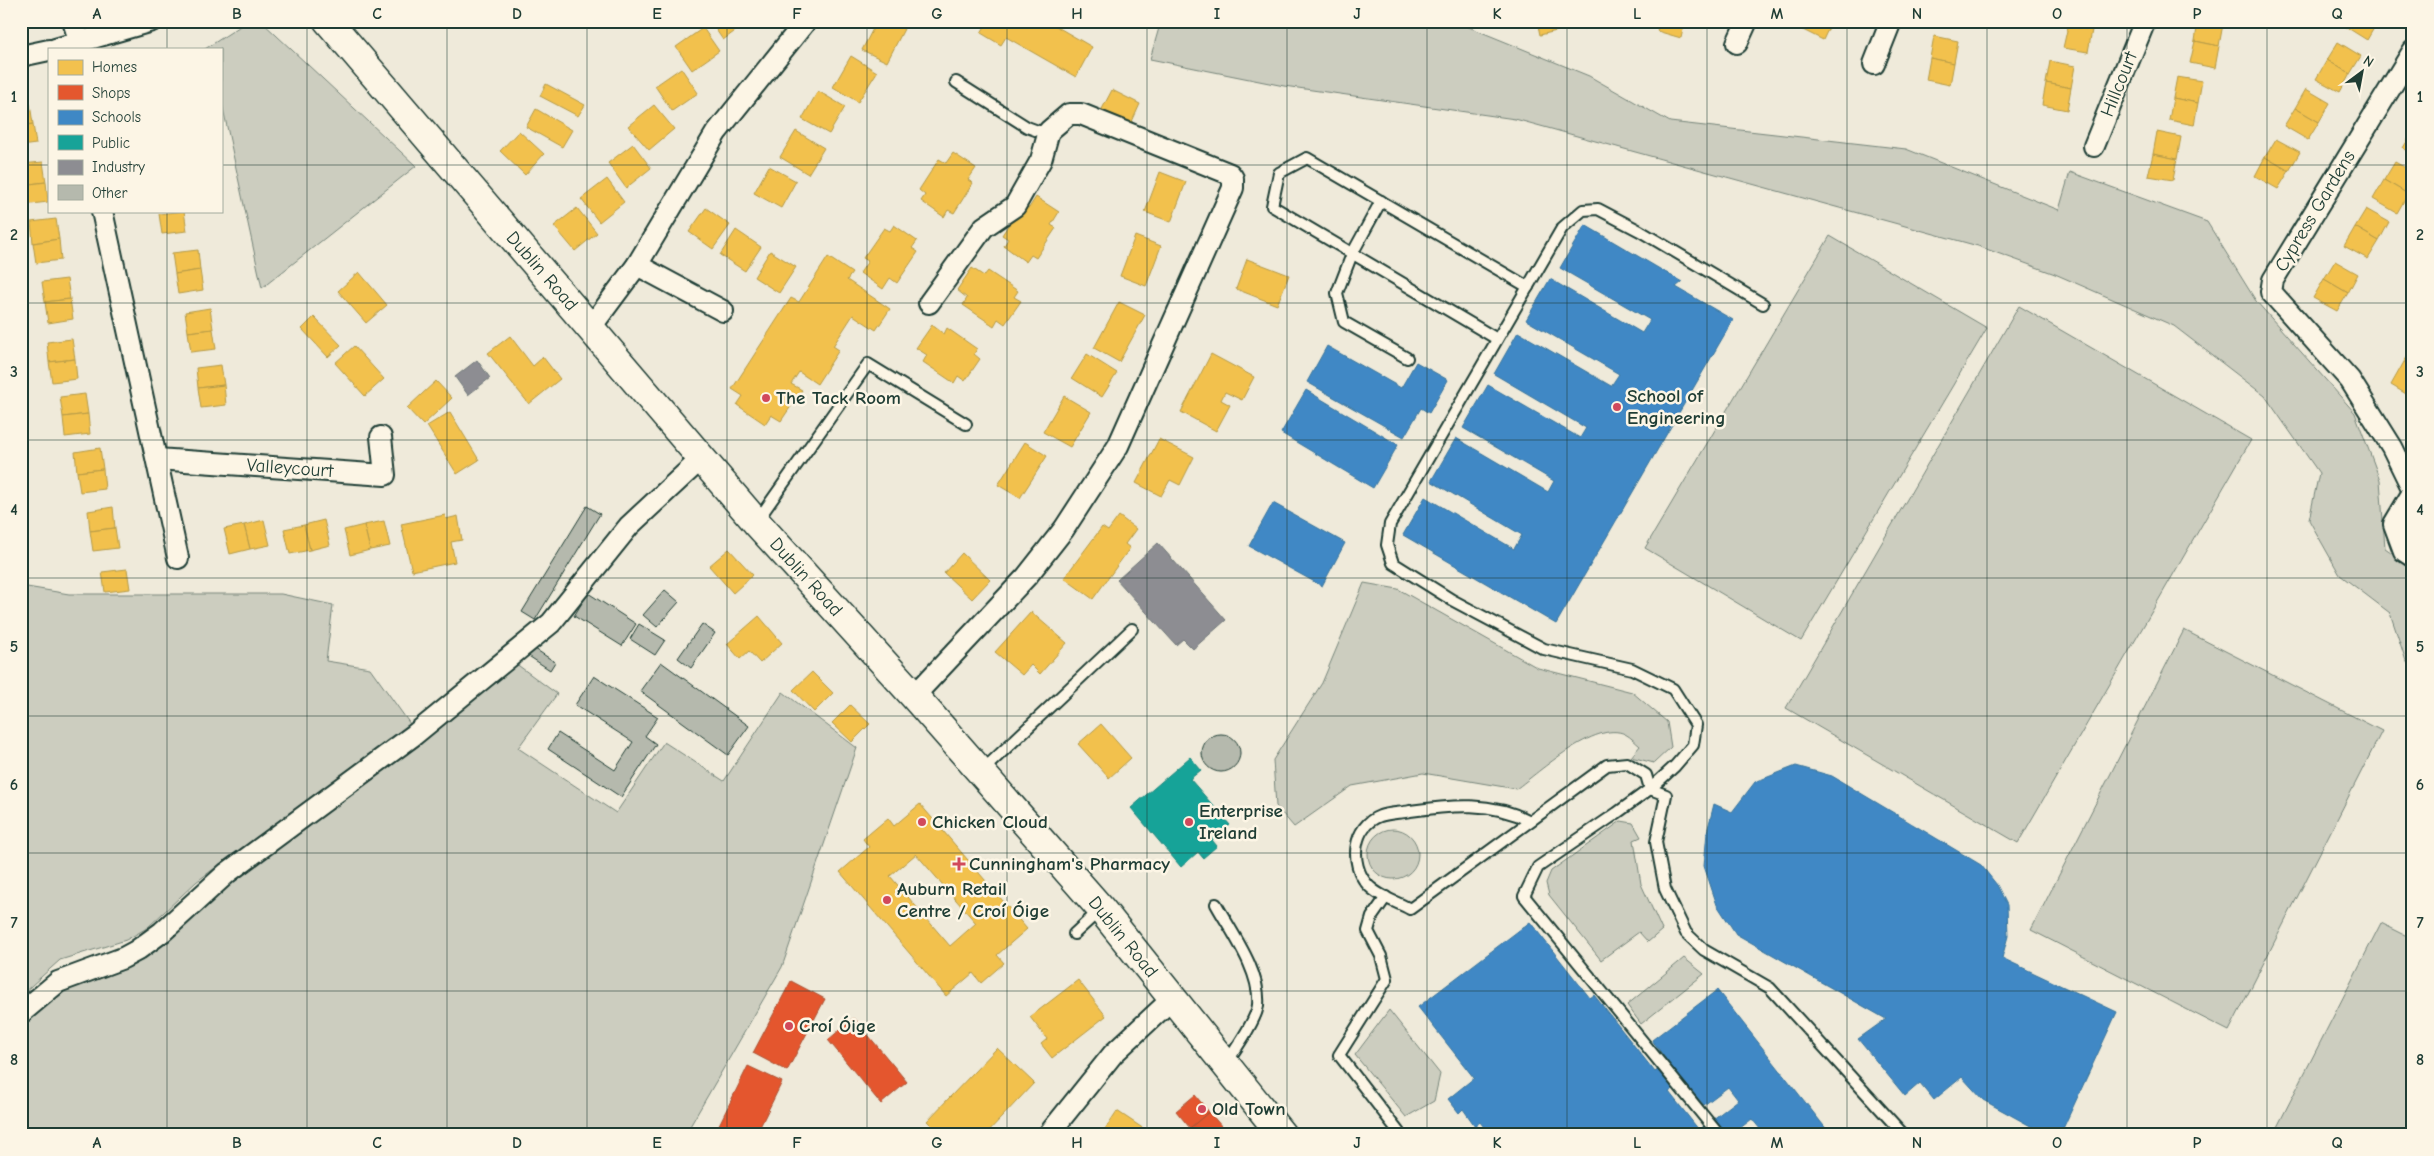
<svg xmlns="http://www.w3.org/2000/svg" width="2434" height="1156" viewBox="0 0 2434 1156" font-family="'Comic Neue',sans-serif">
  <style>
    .green { fill: #cccdbf; stroke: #76857a }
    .homes { fill: #f2c14e; stroke: #b39946; fill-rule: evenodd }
    .shops { fill: #e4572e; stroke: #a94f30 }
    .schools { fill: #3f88c5; stroke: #35729a; fill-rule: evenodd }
    .public { fill: #17a398; stroke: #19847a }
    .industry { fill: #8d8d92; stroke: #6c7576 }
    .building { fill: #b5b9ad; stroke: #1f3d34 }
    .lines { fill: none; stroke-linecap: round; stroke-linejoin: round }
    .service-casing { stroke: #1f3d34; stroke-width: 14 }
    .minor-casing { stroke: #1f3d34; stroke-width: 24 }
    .secondary-casing { stroke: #1f3d34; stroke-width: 31 }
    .service { stroke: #fcf5e5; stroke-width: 10 }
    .minor { stroke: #fcf5e5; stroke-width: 20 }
    .secondary { stroke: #fcf5e5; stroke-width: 28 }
    .grid { fill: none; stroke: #1f3d34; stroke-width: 1; stroke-opacity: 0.55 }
    .poi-dot { fill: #d1495b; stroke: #fcf5e5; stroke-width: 2 }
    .labels { text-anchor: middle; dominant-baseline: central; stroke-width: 5; stroke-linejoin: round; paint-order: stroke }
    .street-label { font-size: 19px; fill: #1f3d34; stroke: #fcf5e5 }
    .poi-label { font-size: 19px; font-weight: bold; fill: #1f3d34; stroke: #fcf5e5; text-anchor: start }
    .neatline { fill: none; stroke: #1f3d34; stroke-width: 2 }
    .grid-label { font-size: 16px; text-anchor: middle; font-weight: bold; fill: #1f3d34 }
  </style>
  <rect width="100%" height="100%" fill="#efeada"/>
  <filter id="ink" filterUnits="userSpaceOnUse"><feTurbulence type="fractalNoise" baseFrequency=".02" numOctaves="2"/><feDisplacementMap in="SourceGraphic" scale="10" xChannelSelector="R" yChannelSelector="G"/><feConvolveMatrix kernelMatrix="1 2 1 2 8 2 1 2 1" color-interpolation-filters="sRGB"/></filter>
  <g filter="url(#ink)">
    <g class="green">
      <path d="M248,21H261L416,166L262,288L221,99V49H205Z"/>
      <path d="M1161,21H1454L1589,76L1670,122L1906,149L2059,210L2070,172L2207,222L2256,301L2355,413L2380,480L2385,548L2413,567V670L2406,661L2390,613L2340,575L2309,520L2319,473L2265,396L2174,326L2055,274L1978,246L1515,119L1284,86L1150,59Z"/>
      <path d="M1830,236L1987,328L1801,641L1645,548Z"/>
      <path d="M2019,306L2251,440L2018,843L1786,708Z"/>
      <path d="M1364,583L1398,589L1538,668L1632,692L1667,722L1671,747L1654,763L1631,757L1640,746C1636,743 1631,737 1625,734C1596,720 1539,772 1516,789L1423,773L1352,786L1294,827L1276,806L1273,760L1322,683Z"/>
      <path d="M21,586L69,594H281L333,605L326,661L370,668L410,724L196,882L147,928L126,940L60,960L21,995Z"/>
      <path d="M2184,630L2382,731L2229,1031L2031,930Z"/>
      <path d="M515,663L557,694L518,748L616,813L664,742L724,781L783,692L857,748L782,967L685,1135H21V1022L76,981L144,958L178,932L242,870Z"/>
      <path d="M1621,821L1633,823L1641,837L1634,840L1641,884L1662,930L1648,942L1639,932L1601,960L1549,895L1546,883L1551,871Z"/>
      <circle cx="1393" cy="854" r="25"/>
      <path d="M2381,923L2413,939V1135H2273Z"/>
      <path d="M1684,958L1704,974L1641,1024L1627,1005Z"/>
      <path d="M1389,1010L1440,1074L1434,1101L1406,1117L1355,1055Z"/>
    </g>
    <g class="homes">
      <path d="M710,21H749L723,40Z"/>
      <path d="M877,21H890L904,29L887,62L862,50Z"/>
      <path d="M988,21H1047L1092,47L1076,77L1006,37L1001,45L981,33Z"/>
      <path d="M1537,21H1571L1573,27L1540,35Z"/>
      <path d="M1659,21H1685L1681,38L1657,31Z"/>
      <path d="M1804,21H1832L1823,40L1801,29Z"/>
      <path d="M1947,21H1972L1971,27Z"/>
      <path d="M2068,21H2094L2092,30L2068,26Z"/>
      <path d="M2198,21L2223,24L2219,46L2195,41Z"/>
      <path d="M2345,21H2378L2367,40L2343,25Z"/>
      <path d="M2068,26L2092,30L2088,52L2063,48Z"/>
      <path d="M703,28L719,51L692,70L676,47Z"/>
      <path d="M1934,36L1958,41L1954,63L1930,58Z"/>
      <path d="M2195,41L2219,46L2215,68L2190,63Z"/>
      <path d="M2338,42L2361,56L2350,74L2327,60Z"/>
      <path d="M851,56L877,72L858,102L833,87Z"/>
      <path d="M1930,58L1954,63L1950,85L1926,80Z"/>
      <path d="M2327,60L2350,74L2340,92L2316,79Z"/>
      <path d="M2050,61L2075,66L2071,88L2046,83Z"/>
      <path d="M681,68L698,93L672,111L655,86Z"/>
      <path d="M2177,77L2202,81L2198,103L2173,98Z"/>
      <path d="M2046,83L2071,88L2067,110L2042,105Z"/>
      <path d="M546,84L585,105L578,116L540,96Z"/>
      <path d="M2306,89L2330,103L2319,122L2295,108Z"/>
      <path d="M1112,90L1140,104L1130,126L1101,111Z"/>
      <path d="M818,91L845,107L829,134L802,119Z"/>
      <path d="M2173,98L2198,103L2194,125L2169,120Z"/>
      <path d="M30,104L33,124L21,126V105Z"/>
      <path d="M654,105L674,129L649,150L628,126Z"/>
      <path d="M2295,108L2319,122L2308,140L2284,126Z"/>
      <path d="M536,109L572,130L562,147L526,127Z"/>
      <path d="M33,124L36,144L21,146V126Z"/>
      <path d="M519,131L544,154L525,175L500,151Z"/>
      <path d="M796,131L824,148L808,174L780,157Z"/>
      <path d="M2413,131V154L2403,148Z"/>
      <path d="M2157,132L2181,137L2177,159L2153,154Z"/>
      <path d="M2276,139L2300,152L2289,171L2265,157Z"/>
      <path d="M633,144L651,168L626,188L608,163Z"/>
      <path d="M953,153L976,168L968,180L973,183L954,213L948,210L944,217L921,201L925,195L919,190L939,159L946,163Z"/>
      <path d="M2153,154L2177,159L2173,180L2148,176Z"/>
      <path d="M2265,157L2289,171L2278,189L2255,176Z"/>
      <path d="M43,162L46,182L21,185V164Z"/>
      <path d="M2395,162L2413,172V185L2408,194L2384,180Z"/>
      <path d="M769,166L796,181L781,208L754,193Z"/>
      <path d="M1160,172L1186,182L1171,222L1145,212Z"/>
      <path d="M607,179L624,202L599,222L581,199Z"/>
      <path d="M2384,180L2408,194L2397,213L2373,199Z"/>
      <path d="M46,182L48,202L23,205L21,185Z"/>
      <path d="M1036,197L1059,212L1051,225L1056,228L1036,258L1031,255L1026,262L1004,246L1008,239L1002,235L1022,204L1029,208Z"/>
      <path d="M577,208L597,233L575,251L554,226Z"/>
      <path d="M706,208L730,225L713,249L689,232Z"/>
      <path d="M2366,209L2389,222L2379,241L2355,227Z"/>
      <path d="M184,211L187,231L162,234L159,214Z"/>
      <path d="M56,219L59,239L33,243L31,222Z"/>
      <path d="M894,225L917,241L912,248L918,252L897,283L890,278L883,289L860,273L868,261L863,258L884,228L890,231Z"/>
      <path d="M2355,227L2379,241L2368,259L2344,246Z"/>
      <path d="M736,230L761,247L745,271L720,255Z"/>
      <path d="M1135,236L1161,246L1146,286L1120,276Z"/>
      <path d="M59,239L61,260L36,263L33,243Z"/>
      <path d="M198,250L200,270L175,274L172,253Z"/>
      <path d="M770,251L796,267L779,293L754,277Z"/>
      <path d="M828,257L852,273L847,280L890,309L876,330L853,315L833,346L839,350L817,384L799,372L791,384L802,390L781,421L771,415L765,424L737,405L743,396L732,389L791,298L799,302Z"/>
      <path d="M1247,259L1289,275L1277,305L1236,289Z"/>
      <path d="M2335,261L2358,274L2348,293L2324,279Z"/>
      <path d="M972,268L984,276L988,271L1018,291L1014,297L1021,301L1005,324L998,319L994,326L963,305L967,298L957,290Z"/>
      <path d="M200,270L203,290L178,294L175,274Z"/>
      <path d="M359,272L387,305L366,323L338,291Z"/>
      <path d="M67,279L70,299L45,302L42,282Z"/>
      <path d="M2324,279L2348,293L2337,311L2313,298Z"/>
      <path d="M70,299L73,319L48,323L45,302Z"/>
      <path d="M1119,302L1145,315L1119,362L1094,348Z"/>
      <path d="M210,308L213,329L188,332L185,312Z"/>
      <path d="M314,317L341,345L328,357L302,329Z"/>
      <path d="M932,325L944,334L947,328L977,349L974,354L980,359L965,381L958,376L954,383L923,362L927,355L916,348Z"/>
      <path d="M213,329L216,349L191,352L188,332Z"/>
      <path d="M510,336L533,366L543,357L560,379L529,404L488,353Z"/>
      <path d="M72,339L75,359L49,362L47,342Z"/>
      <path d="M354,346L384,379L365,396L335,363Z"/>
      <path d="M2413,348V367L2404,362Z"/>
      <path d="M1087,354L1117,373L1102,397L1072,378Z"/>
      <path d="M1211,354L1254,377L1242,400L1225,392L1221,400L1230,405L1216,431L1181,412Z"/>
      <path d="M75,359L77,379L52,382L49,362Z"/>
      <path d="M2404,362L2413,367V398L2391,385Z"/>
      <path d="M221,365L224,385L198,388L196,368Z"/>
      <path d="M436,381L452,398L423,425L407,408Z"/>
      <path d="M224,385L226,405L201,408L198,388Z"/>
      <path d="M85,394L88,414L63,417L60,397Z"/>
      <path d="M1064,396L1091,412L1070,447L1043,432Z"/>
      <path d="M450,412L479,460L457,474L427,426Z"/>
      <path d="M88,414L90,434L65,437L63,417Z"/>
      <path d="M1159,439L1194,457L1180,485L1170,480L1161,496L1136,483Z"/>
      <path d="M1025,442L1047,456L1020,498L998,485Z"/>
      <path d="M100,448L103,469L77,472L75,452Z"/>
      <path d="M103,469L105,489L80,492L77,472Z"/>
      <path d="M113,507L115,528L90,531L88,511Z"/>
      <path d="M445,515L446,519L458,516L462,540L451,542L455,562L412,571L401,524Z"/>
      <path d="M1119,516L1136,529L1125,544L1130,548L1093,599L1064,578L1102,527L1108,531Z"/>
      <path d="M264,520L270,545L250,549L244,525Z"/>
      <path d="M324,520L330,545L310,550L304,525Z"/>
      <path d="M384,521L390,546L370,550L364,525Z"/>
      <path d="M244,525L250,549L230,554L224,529Z"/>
      <path d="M304,525L310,550L290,554L284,529Z"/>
      <path d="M364,525L370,550L350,555L344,530Z"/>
      <path d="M115,528L118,548L93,551L90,531Z"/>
      <path d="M729,549L753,575L733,593L709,566Z"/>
      <path d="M962,553L990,580L972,599L944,573Z"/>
      <path d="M127,569L130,589L105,592L102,572Z"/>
      <path d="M1031,612L1067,643L1040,674L1031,665L1022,675L995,652Z"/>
      <path d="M759,616L782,643L760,663L749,651L740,659L727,644Z"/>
      <path d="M812,672L833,693L814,712L793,690Z"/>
      <path d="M850,705L870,724L852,742L832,723Z"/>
      <path d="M1101,724L1131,758L1109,778L1078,744Z"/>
      <path d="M920,804L1027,929L997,955L1004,963L981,983L973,973L946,996L840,872L869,847L863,839L888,818L894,826ZM916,854L976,923L950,946L890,876Z"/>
      <path d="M1078,980L1106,1016L1052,1058L1041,1044L1047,1039L1030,1017Z"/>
      <path d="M997,1048L1034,1083L985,1135H941L927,1121Z"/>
      <path d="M1117,1111L1147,1131L1144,1135H1101Z"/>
    </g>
    <g class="shops">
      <path d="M791,981L825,999L787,1071L753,1053Z"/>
      <path d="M854,1018L907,1082L881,1104L828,1040Z"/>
      <path d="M748,1066L782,1082L756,1135H714Z"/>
      <path d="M1195,1095L1209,1112L1190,1128L1176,1111Z"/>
      <path d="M1209,1112L1223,1128L1215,1135H1195L1190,1128Z"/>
    </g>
    <g class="schools">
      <path d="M1585,225L1682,282L1676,287L1733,320L1556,624L1403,535L1425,497L1514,549L1522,535L1431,481L1456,438L1548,492L1554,481L1463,428L1488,385L1580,438L1586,428L1494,374L1518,332L1611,386L1619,374L1526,320L1550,279L1642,333L1650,320L1560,268Z"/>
      <path d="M1327,346L1401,388L1416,362L1448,380L1429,413L1421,408L1404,437L1307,382Z"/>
      <path d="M1306,390L1398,445L1373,488L1281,433Z"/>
      <path d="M1273,503L1345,543L1322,586L1249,546Z"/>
      <path d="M1796,766L1832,776L1981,865L1997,885L2007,905L2008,936L2002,958L2117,1012L2060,1135H2047L1983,1100L1962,1077L1934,1100L1920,1083L1905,1096L1858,1039L1886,1019L1736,934L1717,905L1704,866L1707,832L1714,804L1732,812L1755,782Z"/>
      <path d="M1530,922L1590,998L1594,995L1655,1072L1668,1062L1652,1040L1717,990L1831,1135H1765L1752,1119L1731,1135H1490L1480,1122L1475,1126L1463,1109L1459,1113L1448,1099L1474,1078L1418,1007ZM1683,1081L1704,1105L1728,1087L1738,1100L1699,1130L1669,1092Z"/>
    </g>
    <path class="public" d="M1190,757L1201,770L1190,779L1230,825L1212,840L1217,846L1203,858L1198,852L1181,867L1131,808Z"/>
    <g class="industry">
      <path d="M477,360L490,378L468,395L455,377Z"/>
      <path d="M1158,543L1226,620L1193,649L1183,639L1176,645L1117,580Z"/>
    </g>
    <g class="building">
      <path d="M587,506L600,514L535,620L522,612Z"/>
      <path d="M665,590L679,602L657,627L643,615Z"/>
      <path d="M588,593L636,624L622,646L574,616Z"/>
      <path d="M639,624L665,640L655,655L630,639Z"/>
      <path d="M702,624L715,633L691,668L678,658Z"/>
      <path d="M532,647L555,662L550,670L527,655Z"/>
      <path d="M661,662L749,726L728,755L640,691Z"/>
      <path d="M594,676L658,717L645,736L656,744L621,797L548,749L558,733L615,770L633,742L575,705Z"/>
      <circle cx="1221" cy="753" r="19"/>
    </g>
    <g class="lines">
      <defs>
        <g id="service">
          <path d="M956,82L1027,127L1038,131H1049"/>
          <path d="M1381,201L1352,254L1337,293L1344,322L1407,358"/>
          <path d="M1497,339L1272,206L1279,173L1307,158L1528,287"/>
          <path d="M757,521L868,364L966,424"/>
          <path d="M982,771L1132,629"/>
          <path d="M1530,821C1491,801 1452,805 1410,811C1401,813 1389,813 1380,816C1353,826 1349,863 1367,884C1377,896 1397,902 1410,909L1607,765L1627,763L1646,775L1650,789L1666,795L1656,842L1665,889L1686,933L1704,950L1770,988L1904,1135"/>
          <path d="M1386,897L1372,917L1368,931L1381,956L1387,979L1339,1055L1401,1135"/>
          <path d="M1216,904C1232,933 1261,972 1258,1005C1257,1019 1235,1050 1227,1062"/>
          <path d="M1074,934L1100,910"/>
          <path d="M1719,1135L1524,896L1538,867L1617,813L1650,789L1675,766L1693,745L1696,725L1673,689L1632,669L1544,649L1452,600L1393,563L1387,545L1390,524L1562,228L1583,210L1598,209L1640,231L1763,304"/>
        </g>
        <g id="minor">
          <path d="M73,21L80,43"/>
          <path d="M1737,43L1747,21"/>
          <path d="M55,49L152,21"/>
          <path d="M2413,51L2273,280L2271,292L2350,380L2392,447L2413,490"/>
          <path d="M21,56L49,50"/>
          <path d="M1874,64L1891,21"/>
          <path d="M2094,146L2145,21"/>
          <path d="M102,211L178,558"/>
          <path d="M637,265L723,311"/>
          <path d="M591,327L637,265L716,133L806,21"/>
          <path d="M157,459L385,475L381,437"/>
          <path d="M2413,492L2394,524L2404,551L2413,557"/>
          <path d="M914,696L1027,576L1064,529L1118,446L1233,188V178L1230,174L1081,114H1069L1049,131L1041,160L1015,206L984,227L929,303"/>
          <path d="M21,1013L58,982L123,958L136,951L162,932L227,873L414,735L551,623L629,526L701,459"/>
          <path d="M1048,1135L1113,1054L1173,998"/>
        </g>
        <path id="secondary" d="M328,21L756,522L914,696L1101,909L1282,1135"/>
      </defs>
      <use href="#service" class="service-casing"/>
      <use href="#minor" class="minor-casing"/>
      <use href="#secondary" class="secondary-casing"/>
      <use href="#service" class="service"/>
      <use href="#minor" class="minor"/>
      <use href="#secondary" class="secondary"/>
    </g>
  </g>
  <path class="grid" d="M167,21V49M307,21V1135M447,21V1135M587,21V1135M727,21V1135M867,21V1135M1007,21V1135M1147,21V1135M1287,21V1135M1427,21V1135M1567,21V1135M1707,21V1135M1847,21V1135M1987,21V1135M2127,21V1135M2267,21V1135M21,165H49M221,165H2413M167,211V1135M21,303H2413M21,440H2413M21,578H2413M21,716H2413M21,853H2413M21,991H2413"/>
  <g class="poi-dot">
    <circle cx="766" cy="398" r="5"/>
    <circle cx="1617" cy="407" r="5"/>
    <circle cx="922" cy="822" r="5"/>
    <circle cx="1189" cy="822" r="5"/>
    <path d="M956.5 856.5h5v5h5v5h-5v5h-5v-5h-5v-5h5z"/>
    <circle cx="887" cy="900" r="5"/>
    <circle cx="789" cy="1026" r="5"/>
    <circle cx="1202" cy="1109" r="5"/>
  </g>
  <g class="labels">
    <g class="street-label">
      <text transform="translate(2119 84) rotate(-68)">Hillcourt</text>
      <text transform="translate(2315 211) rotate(-59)">Cypress Gardens</text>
      <text transform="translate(542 271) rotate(49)">Dublin Road</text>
      <text transform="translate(290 468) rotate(4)">Valleycourt</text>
      <text transform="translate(806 577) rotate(48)">Dublin Road</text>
      <text transform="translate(1123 937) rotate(51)">Dublin Road</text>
    </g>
    <g class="poi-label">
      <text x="1627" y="396">School of<tspan x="1627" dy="22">Engineering</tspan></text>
      <text x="776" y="398">The Tack Room</text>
      <text x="1199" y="811">Enterprise<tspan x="1199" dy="22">Ireland</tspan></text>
      <text x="932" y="822">Chicken Cloud</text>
      <text x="969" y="864">Cunningham's Pharmacy</text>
      <text x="897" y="889">Auburn Retail<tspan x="897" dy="22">Centre / Croí Óige</tspan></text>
      <text x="799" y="1026">Croí Óige</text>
      <text x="1212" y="1109">Old Town</text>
    </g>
  </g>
  <rect width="2434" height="1156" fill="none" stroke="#fcf5e5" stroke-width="55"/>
  <rect x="48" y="48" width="175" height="165" fill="#fcf5e5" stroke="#a4ab9e"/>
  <rect x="58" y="60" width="25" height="15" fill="#f2c14e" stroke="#a4ab9e"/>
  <text x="92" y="72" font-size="15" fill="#1f3d34">Homes</text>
  <rect x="58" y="85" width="25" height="15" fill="#e4572e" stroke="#a4ab9e"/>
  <text x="92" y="98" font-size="15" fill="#1f3d34">Shops</text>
  <rect x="58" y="110" width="25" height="15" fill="#3f88c5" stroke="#a4ab9e"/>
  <text x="92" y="122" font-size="15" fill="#1f3d34">Schools</text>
  <rect x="58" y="135" width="25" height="15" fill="#17a398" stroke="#a4ab9e"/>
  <text x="92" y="148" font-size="15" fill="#1f3d34">Public</text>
  <rect x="58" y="160" width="25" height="15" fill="#8d8d92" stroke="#a4ab9e"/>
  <text x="92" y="172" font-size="15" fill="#1f3d34">Industry</text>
  <rect x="58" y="185" width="25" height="15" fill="#b5b9ad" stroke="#a4ab9e"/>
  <text x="92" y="198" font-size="15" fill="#1f3d34">Other</text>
  <g transform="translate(2362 72) rotate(32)" stroke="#fcf5e5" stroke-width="4" paint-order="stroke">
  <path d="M0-4L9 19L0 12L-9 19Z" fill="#1f3d34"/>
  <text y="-8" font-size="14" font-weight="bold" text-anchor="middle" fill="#1f3d34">N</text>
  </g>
  <rect x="28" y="28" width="2378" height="1100" class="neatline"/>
  <g class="grid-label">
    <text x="97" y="19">A</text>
    <text x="237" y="19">B</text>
    <text x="377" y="19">C</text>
    <text x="517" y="19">D</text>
    <text x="657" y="19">E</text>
    <text x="797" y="19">F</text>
    <text x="937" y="19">G</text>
    <text x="1077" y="19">H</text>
    <text x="1217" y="19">I</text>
    <text x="1357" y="19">J</text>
    <text x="1497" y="19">K</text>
    <text x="1637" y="19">L</text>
    <text x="1777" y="19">M</text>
    <text x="1917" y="19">N</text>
    <text x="2057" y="19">O</text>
    <text x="2197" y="19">P</text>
    <text x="2337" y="19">Q</text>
    <text x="14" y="102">1</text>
    <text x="2420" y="102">1</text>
    <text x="14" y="240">2</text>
    <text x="2420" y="240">2</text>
    <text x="14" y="377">3</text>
    <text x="2420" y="377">3</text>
    <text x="14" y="515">4</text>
    <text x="2420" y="515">4</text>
    <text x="14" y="652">5</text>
    <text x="2420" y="652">5</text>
    <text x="14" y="790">6</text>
    <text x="2420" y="790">6</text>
    <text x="14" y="928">7</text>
    <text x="2420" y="928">7</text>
    <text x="14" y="1065">8</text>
    <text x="2420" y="1065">8</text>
    <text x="97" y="1148">A</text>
    <text x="237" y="1148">B</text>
    <text x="377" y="1148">C</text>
    <text x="517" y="1148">D</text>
    <text x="657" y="1148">E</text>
    <text x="797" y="1148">F</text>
    <text x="937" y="1148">G</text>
    <text x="1077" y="1148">H</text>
    <text x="1217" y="1148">I</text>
    <text x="1357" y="1148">J</text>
    <text x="1497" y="1148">K</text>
    <text x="1637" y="1148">L</text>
    <text x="1777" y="1148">M</text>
    <text x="1917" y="1148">N</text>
    <text x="2057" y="1148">O</text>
    <text x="2197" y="1148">P</text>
    <text x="2337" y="1148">Q</text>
  </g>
</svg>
